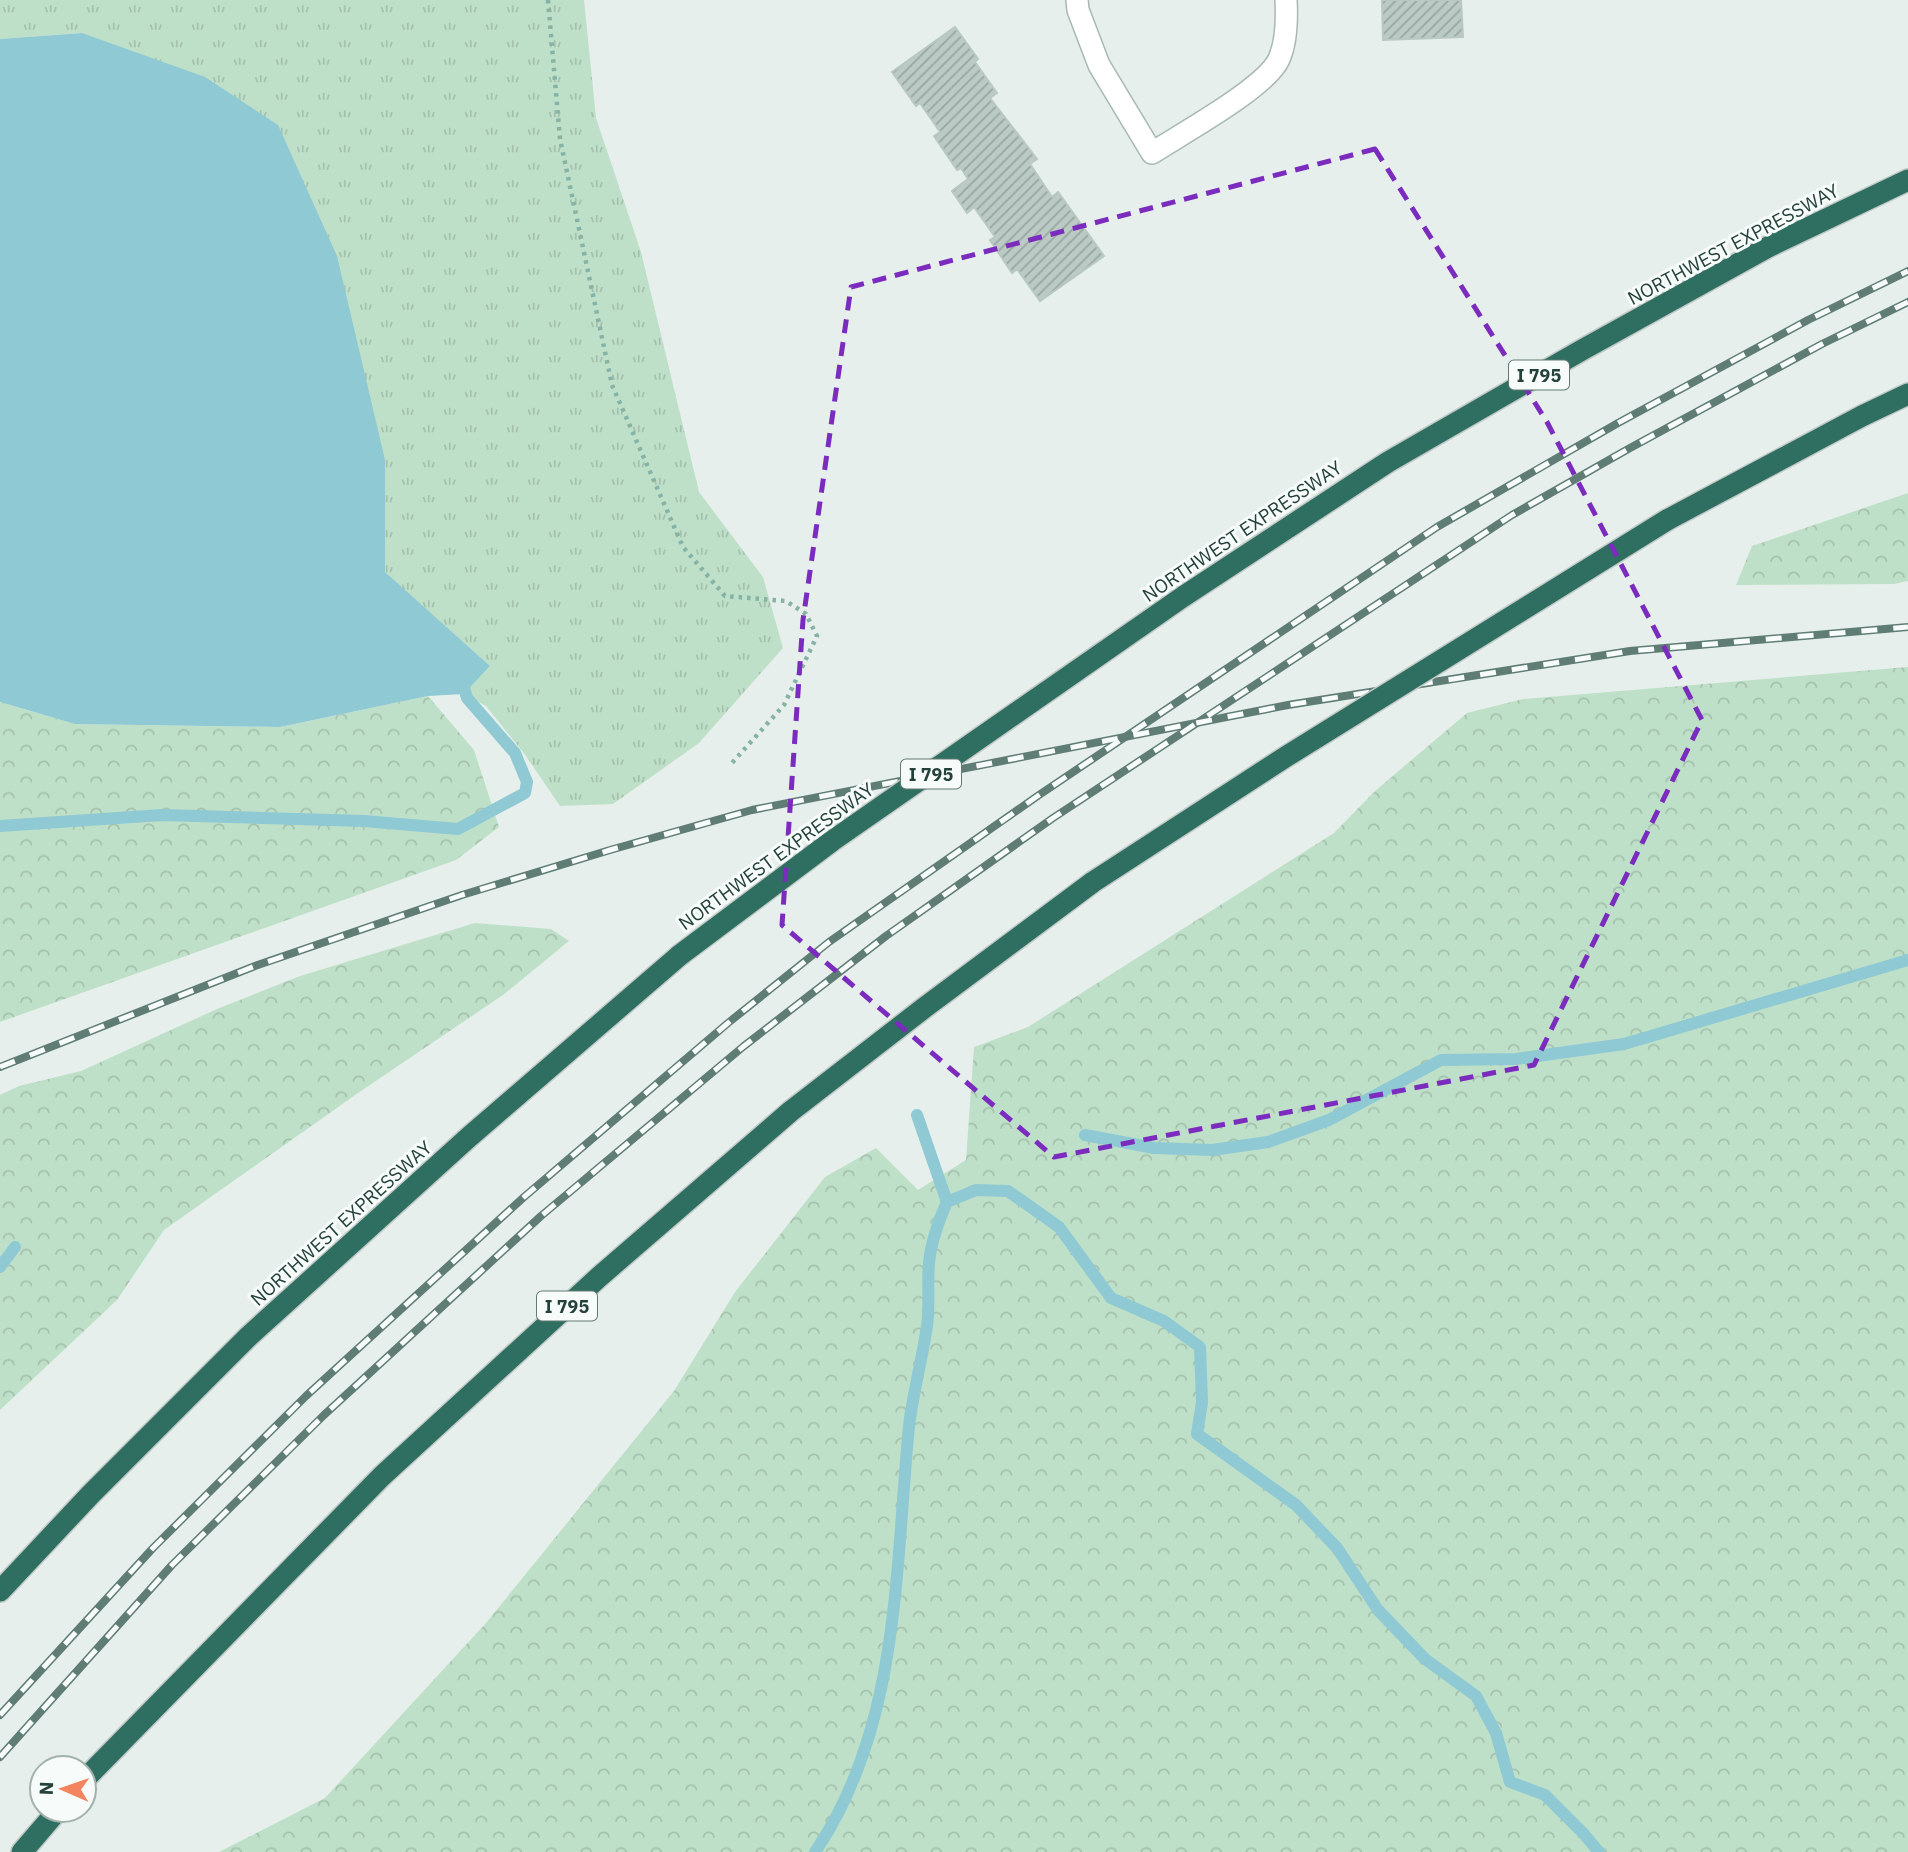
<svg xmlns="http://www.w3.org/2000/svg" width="1908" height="1852" viewBox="0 0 1908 1852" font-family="'IBM Plex Sans',sans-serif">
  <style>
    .grass { fill: url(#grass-tufts) }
    .forest { fill: url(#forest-crowns) }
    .water { fill: #8ec9d4 }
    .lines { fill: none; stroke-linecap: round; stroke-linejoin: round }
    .stream { stroke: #8ec9d4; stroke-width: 12 }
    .building { fill: url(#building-hatch); stroke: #b8c9c2; stroke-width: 2 }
    .street-casing { stroke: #a8b8b2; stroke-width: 24 }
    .highway-casing { stroke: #c2cac8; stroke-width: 24 }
    .path { stroke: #86b3a5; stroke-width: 4.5; stroke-dasharray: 3.5 5; stroke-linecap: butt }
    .street { stroke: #fff; stroke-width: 21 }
    .highway { stroke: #2f6f62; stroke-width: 21 }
    .rail-casing { stroke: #5f7d75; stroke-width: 8 }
    .rail { stroke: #f7fbf9; stroke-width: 5; stroke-dasharray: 16; stroke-linecap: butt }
    .highway-bridge-casing { stroke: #c2cac8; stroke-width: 24; stroke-linecap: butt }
    .highway-bridge { stroke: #2f6f62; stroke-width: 21 }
    .marked { fill: none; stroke: #7b2cbf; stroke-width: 5; stroke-dasharray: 14 9; stroke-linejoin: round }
    .labels { text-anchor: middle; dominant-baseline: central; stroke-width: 6; stroke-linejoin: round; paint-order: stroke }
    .shield { fill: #f7fbf9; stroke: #637a73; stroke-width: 2 }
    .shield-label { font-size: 18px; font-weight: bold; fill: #24423a }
    .street-label { font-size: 19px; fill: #24423a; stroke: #f7fbf9 }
  </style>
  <defs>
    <pattern id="grass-tufts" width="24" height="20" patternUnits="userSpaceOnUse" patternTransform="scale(1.75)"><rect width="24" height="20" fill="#bfe0c8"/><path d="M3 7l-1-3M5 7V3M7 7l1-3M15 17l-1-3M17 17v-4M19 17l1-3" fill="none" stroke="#a4c1ad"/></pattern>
    <pattern id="forest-crowns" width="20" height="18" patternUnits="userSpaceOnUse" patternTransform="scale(1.75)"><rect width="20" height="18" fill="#bfe0c8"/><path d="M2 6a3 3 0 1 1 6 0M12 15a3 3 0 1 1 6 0" fill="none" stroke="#a4c1ad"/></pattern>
    <pattern id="building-hatch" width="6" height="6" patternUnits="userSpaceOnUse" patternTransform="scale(1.75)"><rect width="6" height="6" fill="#bbcac4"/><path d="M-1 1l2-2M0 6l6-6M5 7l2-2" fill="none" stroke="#98a6a0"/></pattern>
  </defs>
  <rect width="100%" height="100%" fill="#e6efeb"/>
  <path class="grass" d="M0,0H584L596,118L641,252L699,492L763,577L783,648L699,743L613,804L560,806L526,756L486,706L464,694L490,666L385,573V460L82,33L0,39Z"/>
  <g class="forest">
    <path d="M1908,493V581L1894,584L1736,585L1752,546Z"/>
    <path d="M1908,667V1852H219L325,1798L486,1623L674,1391L735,1292L825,1177L876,1148L918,1190L966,1160L974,1047L1028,1027L1334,833L1375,791L1467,713L1523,699Z"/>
    <path d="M428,696L474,750L499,827L456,860L0,1022V702L75,724L280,727Z"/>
    <path d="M475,923L551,929L569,941L503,995L358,1093L164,1230L117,1300L0,1410V1095L19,1086L81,1071L217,1009L300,976Z"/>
  </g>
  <path class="water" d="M82,33L205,77L278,125L337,256L385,460V572L490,666L464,694L428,696L280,727L75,724L0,702V39Z"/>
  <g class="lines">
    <g class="stream">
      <path d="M0,826L162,815L364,821L458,829L525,793L527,782L515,753L467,698L461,678"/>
      <path d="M917,1115L947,1202"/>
      <path d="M1085,1135L1154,1148L1212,1150L1268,1142L1329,1120L1441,1060L1516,1059L1624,1044L1908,960"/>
      <path d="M0,1267L15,1247"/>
      <path d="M815,1852C900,1727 895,1570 909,1426C913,1393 922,1360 927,1326C930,1306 927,1284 929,1263C931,1242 939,1220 947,1202L976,1190L1008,1191L1059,1227L1111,1298L1164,1321L1200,1347L1202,1402L1197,1434L1296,1505L1337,1548L1378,1610L1425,1659L1476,1696L1496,1733L1510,1782L1545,1795L1583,1833L1599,1852"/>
    </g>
  </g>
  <g class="building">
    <path d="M1382,0H1461L1463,37L1383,40Z"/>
    <path d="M955,27L978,59L975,62L997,93L990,98L1037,159L1030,164L1052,197L1058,192L1104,256L1040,301L1017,269L1012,273L990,240L995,237L974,207L967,213L952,191L968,179L961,168L957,170L934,136L940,132L920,103L916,106L892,72Z"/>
  </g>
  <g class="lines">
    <defs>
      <path id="street" d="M1077,0L1078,10L1099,65L1152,153C1181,134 1266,88 1279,59C1287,41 1287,19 1286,0"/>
      <g id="highway">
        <path d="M1667,520L1862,416L1908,394"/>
        <path d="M1184,596L1388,462L1582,350L1768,247L1908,180"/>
        <path d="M0,1591L91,1494L249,1336L469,1137L680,955"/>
        <path d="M84,1780L382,1476L599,1277L791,1111L924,1008L1093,882"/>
        <path d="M22,1852L58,1810"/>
      </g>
    </defs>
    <use href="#street" class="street-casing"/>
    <use href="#highway" class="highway-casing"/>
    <path class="path" d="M548,0L560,139L612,385L683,547L725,596L786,601L806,614L817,636L784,705L732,763"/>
    <use href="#street" class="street"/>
    <use href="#highway" class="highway"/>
    <defs>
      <g id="rail">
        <path d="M0,1067L255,966L462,895L610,850L752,810L1288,705L1630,651L1908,627"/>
        <path d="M0,1715L153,1548L306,1396L524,1197L728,1023L829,942L1039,795L1437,527L1618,423L1808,320L1908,271"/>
        <path d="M0,1757L172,1565L324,1415L541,1216L744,1046L886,936L1053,818L1512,515L1630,448L1822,344L1908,302"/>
      </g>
    </defs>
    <use href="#rail" class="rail-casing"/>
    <use href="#rail" class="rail"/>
    <defs>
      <g id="highway-bridge">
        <path d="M1093,882L1287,756L1667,520"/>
        <path d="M680,955L832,841L1184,596"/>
      </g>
    </defs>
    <use href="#highway-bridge" class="highway-bridge-casing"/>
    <use href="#highway-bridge" class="highway-bridge"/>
  </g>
  <path class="marked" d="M1375,149L1547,422L1702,720L1534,1065L1054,1157L782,925L803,620L851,287Z"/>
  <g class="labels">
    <g class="shield">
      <rect x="1509" y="360.5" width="60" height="29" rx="5"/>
      <rect x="901" y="759.5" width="60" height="29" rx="5"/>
      <rect x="537" y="1291.5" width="60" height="29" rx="5"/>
    </g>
    <g class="shield-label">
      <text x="1539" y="375">I 795</text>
      <text x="931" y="774">I 795</text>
      <text x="567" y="1306">I 795</text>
    </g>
    <g class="street-label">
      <text transform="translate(1733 244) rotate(-28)">NORTHWEST EXPRESSWAY</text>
      <text transform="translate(1242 531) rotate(-34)">NORTHWEST EXPRESSWAY</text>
      <text transform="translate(776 856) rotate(-36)">NORTHWEST EXPRESSWAY</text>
      <text transform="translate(341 1223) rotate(-42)">NORTHWEST EXPRESSWAY</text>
    </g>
  </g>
  <g transform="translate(63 1789) rotate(272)"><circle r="33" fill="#f7fbf9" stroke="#a3b1ad" stroke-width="2"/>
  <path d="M0-5L12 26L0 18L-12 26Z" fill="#f4845f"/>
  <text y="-10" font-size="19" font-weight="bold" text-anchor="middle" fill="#24423a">N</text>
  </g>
</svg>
